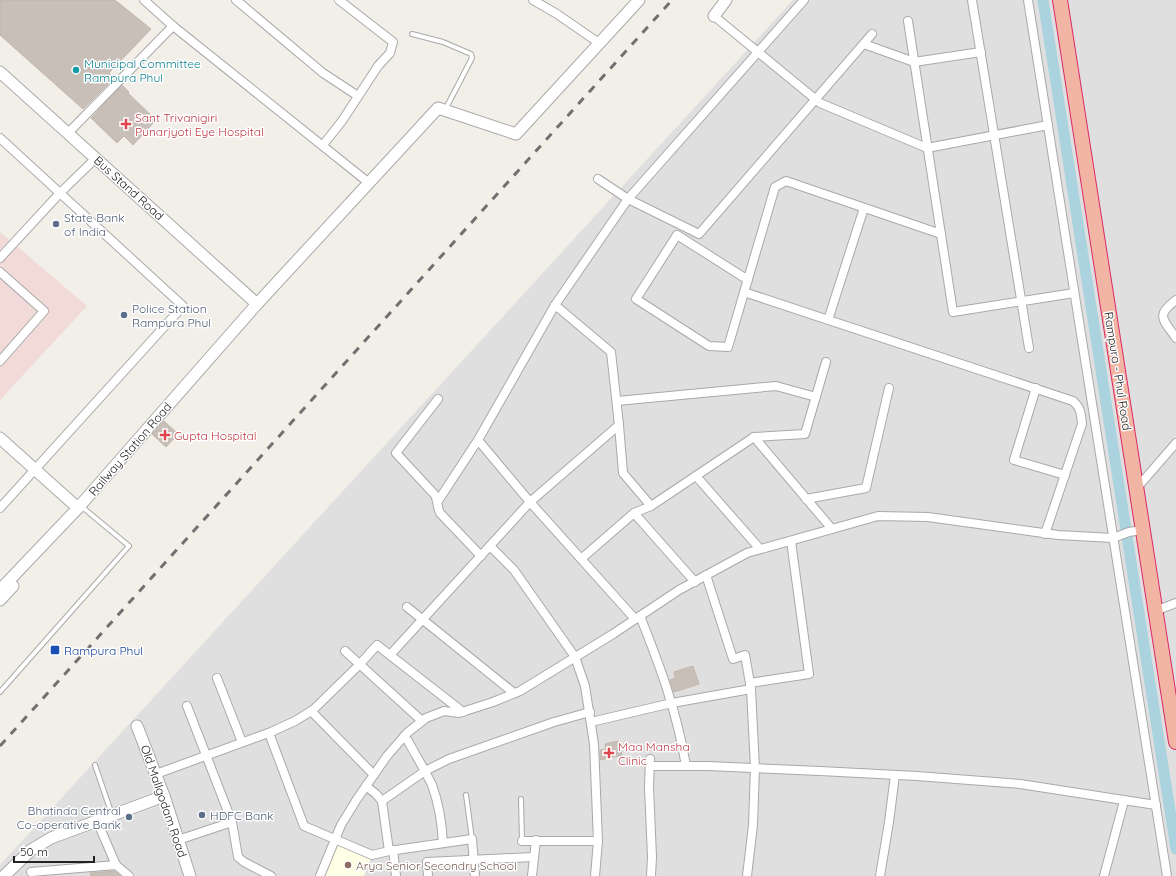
<svg xmlns="http://www.w3.org/2000/svg" width="1176" height="876" viewBox="0 0 1176 876" font-family="Quicksand,sans-serif">
  <style>
    .residential { fill: #e0dfdf }
    .commercial { fill: #f2dad9 }
    .education { fill: #ffffe5 }
    .lines { fill: none; stroke-linecap: round; stroke-linejoin: round }
    .canal { stroke: #aad3df; stroke-width: 11 }
    .building { fill: #c7bfb8; stroke: #c4b6ab }
    .service-casing { stroke: #a9a9a9; stroke-width: 6 }
    .minor-casing { stroke: #a9a9a9; stroke-width: 10 }
    .tertiary-casing { stroke: #a9a9a9; stroke-width: 13 }
    .trunk-casing { stroke: #dc2a67; stroke-width: 16 }
    .service { stroke: #fff; stroke-width: 4 }
    .minor { stroke: #fff; stroke-width: 8 }
    .tertiary { stroke: #fff; stroke-width: 11 }
    .trunk { stroke: #f2b4a3; stroke-width: 14 }
    .rail { stroke: #707070; stroke-width: 3; stroke-dasharray: 8 8; stroke-linecap: butt }
    .culture-dot { fill: #0f9aa8; stroke: #fff; stroke-width: 1.5 }
    .health-dot { fill: #e0444e; stroke: #fff; stroke-width: 1.5 }
    .service-dot { fill: #5c6f8a; stroke: #fff; stroke-width: 1.5 }
    .transit-dot { fill: #1a4fb4; stroke: #fff; stroke-width: 1.5 }
    .education-dot { fill: #8d6e63; stroke: #fff; stroke-width: 1.5 }
    .labels { text-anchor: middle; dominant-baseline: central; stroke-width: 3; stroke-linejoin: round; paint-order: stroke }
    .culture-label { font-size: 12px; fill: #0d838f; stroke: #fff; text-anchor: start }
    .health-label { font-size: 12px; fill: #be3a42; stroke: #fff; text-anchor: start }
    .street-label { font-size: 12px; fill: #222; stroke: #fff }
    .service-label { font-size: 12px; fill: #4e5e75; stroke: #fff; text-anchor: start }
    .transit-label { font-size: 12px; fill: #164399; stroke: #fff; text-anchor: start }
    .education-label { font-size: 12px; fill: #785e54; stroke: #fff; text-anchor: start }
  </style>
  <rect width="100%" height="100%" fill="#f2efe9"/>
  <path class="residential" d="M793,0H1176V876H0V865Z"/>
  <path class="commercial" d="M0,232L87,306L0,400Z"/>
  <path class="education" d="M338,842L372,855L364,876H324Z"/>
  <g class="lines">
    <path class="canal" d="M1043,0L1176,849"/>
  </g>
  <g class="building">
    <path d="M0,0H115L151,29L109,73L114,78L83,109L0,35Z"/>
    <path d="M122,85L129,92L128,93L156,120L133,145L124,136L117,143L91,118Z"/>
    <path d="M164,421L178,434L166,447L152,434Z"/>
    <path d="M693,666L699,684L674,692L670,680L675,678L674,672Z"/>
    <path d="M618,741L622,755L600,760V750L606,749L605,744Z"/>
    <path d="M114,871L120,876H91L90,873Z"/>
  </g>
  <g class="lines">
    <defs>
      <g id="service">
        <path d="M412,34L443,42L471,54L472,58L445,110"/>
        <path d="M0,692L129,546L81,506"/>
        <path d="M95,765L112,815"/>
        <path d="M466,795L472,839"/>
        <path d="M521,799L522,841"/>
      </g>
      <g id="minor">
        <path d="M144,0L173,26L369,183"/>
        <path d="M236,0L323,73L358,96"/>
        <path d="M533,0L557,14L599,43"/>
        <path d="M972,0L1029,348"/>
        <path d="M1028,0L1167,876"/>
        <path d="M714,16L820,103L927,148L1048,125"/>
        <path d="M908,21L953,312L1074,293"/>
        <path d="M864,44L914,62L981,52"/>
        <path d="M68,133L173,26"/>
        <path d="M0,138L183,306L0,508"/>
        <path d="M323,145L342,121L378,66L390,53L393,42L339,0"/>
        <path d="M598,179L628,199L699,234L872,34"/>
        <path d="M0,258L60,193L96,158"/>
        <path d="M0,272L44,311L0,361"/>
        <path d="M748,280L677,235L636,299L709,346L728,347L775,187L786,181L941,234"/>
        <path d="M744,292L1073,401C1081,408 1081,414 1082,424L1045,534"/>
        <path d="M1176,300C1155,316 1163,319 1176,338"/>
        <path d="M555,305L611,352L619,425"/>
        <path d="M828,320L864,208"/>
        <path d="M1036,388L1014,460L1065,475"/>
        <path d="M438,399L396,453L435,495C438,501 437,507 440,513L481,556"/>
        <path d="M617,401L776,386L816,397"/>
        <path d="M754,437L805,434L826,362"/>
        <path d="M478,440L530,502L635,619"/>
        <path d="M696,476L760,549"/>
        <path d="M1136,489L1176,443"/>
        <path d="M806,499L866,488L889,388"/>
        <path d="M438,501L478,440L555,305L628,199L804,0"/>
        <path d="M634,513L695,582"/>
        <path d="M490,546L514,570L575,657L585,686L594,744L598,841L595,876"/>
        <path d="M581,559L634,513L651,506L754,437L832,529"/>
        <path d="M706,575L733,659L745,655L751,689L755,768L753,825L747,876"/>
        <path d="M407,607L514,693"/>
        <path d="M1155,611L1176,603"/>
        <path d="M640,616C660,666 677,712 686,766"/>
        <path d="M345,651L422,721"/>
        <path d="M390,655L530,502L619,425L623,473L651,506"/>
        <path d="M217,678L242,742"/>
        <path d="M750,683L809,674L791,541"/>
        <path d="M187,706L232,822L238,857L244,862L271,876"/>
        <path d="M311,711L374,775"/>
        <path d="M591,722L672,703L751,689"/>
        <path d="M269,733L304,826L372,855L389,851L472,839L475,876"/>
        <path d="M404,736L408,741C416,756 425,770 432,785C439,804 442,824 443,843"/>
        <path d="M650,759L649,787L652,857L651,876"/>
        <path d="M650,766H708L820,771L917,776L1020,784L1156,805"/>
        <path d="M156,774L271,732L295,721L313,710L360,664L377,645L463,712"/>
        <path d="M366,786L376,794L382,801L389,851"/>
        <path d="M382,801L425,771L449,759L554,722L590,712"/>
        <path d="M97,821L116,865L129,876"/>
        <path d="M178,840L232,822"/>
        <path d="M522,841H598"/>
        <path d="M393,850L396,876"/>
        <path d="M31,872L116,865"/>
        <path d="M320,876L341,825L357,799L387,756L407,733L426,718L444,711L459,713L493,702L520,691L613,634L679,590L747,553L878,516L928,517L1058,535L1113,538L1129,532L1142,530"/>
        <path d="M428,876L427,862L533,857"/>
        <path d="M532,876L536,840"/>
        <path d="M880,876L889,822L895,775"/>
        <path d="M1104,876L1124,801"/>
      </g>
      <g id="tertiary">
        <path d="M714,16L726,0"/>
        <path d="M0,72L257,304"/>
        <path d="M0,438L78,508"/>
        <path d="M0,590L78,508L257,304L438,108L516,134L639,0"/>
        <path d="M0,600L13,586"/>
        <path d="M137,726L164,796L190,876"/>
        <path d="M4,876L31,850L51,838L164,796"/>
      </g>
      <path id="trunk" d="M1060,0L1176,742"/>
    </defs>
    <use href="#service" class="service-casing"/>
    <use href="#minor" class="minor-casing"/>
    <use href="#tertiary" class="tertiary-casing"/>
    <use href="#trunk" class="trunk-casing"/>
    <use href="#service" class="service"/>
    <use href="#minor" class="minor"/>
    <use href="#tertiary" class="tertiary"/>
    <use href="#trunk" class="trunk"/>
    <path class="rail" d="M0,746L672,0"/>
  </g>
  <circle class="culture-dot" cx="76" cy="70" r="4"/>
  <g class="health-dot">
    <path d="M124 118h4v4h4v4h-4v4h-4v-4h-4v-4h4z"/>
    <path d="M163 429h4v4h4v4h-4v4h-4v-4h-4v-4h4z"/>
    <path d="M607 747h4v4h4v4h-4v4h-4v-4h-4v-4h4z"/>
  </g>
  <g class="service-dot">
    <circle cx="56" cy="224" r="4"/>
    <circle cx="124" cy="315" r="4"/>
    <circle cx="202" cy="815" r="4"/>
    <circle cx="129" cy="817" r="4"/>
  </g>
  <rect class="transit-dot" x="50" y="645" width="10" height="10" rx="2"/>
  <circle class="education-dot" cx="348" cy="865" r="4"/>
  <g class="labels">
    <g class="culture-label">
      <text x="84" y="63">Municipal Committee<tspan x="84" dy="14">Rampura Phul</tspan></text>
    </g>
    <g class="health-label">
      <text x="135" y="117">Sant Trivanigiri<tspan x="135" dy="14">Punarjyoti Eye Hospital</tspan></text>
      <text x="174" y="435">Gupta Hospital</text>
      <text x="618" y="746">Maa Mansha<tspan x="618" dy="14">Clinic</tspan></text>
    </g>
    <g class="street-label">
      <text transform="translate(129 188) rotate(42)">Bus Stand Road</text>
      <text transform="translate(1118 371) rotate(81)">Rampura - Phul Road</text>
      <text transform="translate(130 449) rotate(-49)">Railway Station Road</text>
      <text transform="translate(164 801) rotate(71)">Old Mallgodam Road</text>
    </g>
    <g class="service-label">
      <text x="64" y="217">State Bank<tspan x="64" dy="14">of India</tspan></text>
      <text x="132" y="308">Police Station<tspan x="132" dy="14">Rampura Phul</tspan></text>
      <text x="121" y="810" text-anchor="end">Bhatinda Central<tspan x="121" dy="14">Co-operative Bank</tspan></text>
      <text x="210" y="815">HDFC Bank</text>
    </g>
    <g class="transit-label">
      <text x="64" y="650">Rampura Phul</text>
    </g>
    <g class="education-label">
      <text x="356" y="865">Arya Senior Secondry School</text>
    </g>
  </g>
  <path d="M14 856v6h80v-6" fill="none" stroke="#222222" stroke-width="2"/>
  <text x="20" y="856" font-size="12" fill="#222222" stroke="#ffffff" stroke-width="3" paint-order="stroke">50 m</text>
</svg>
